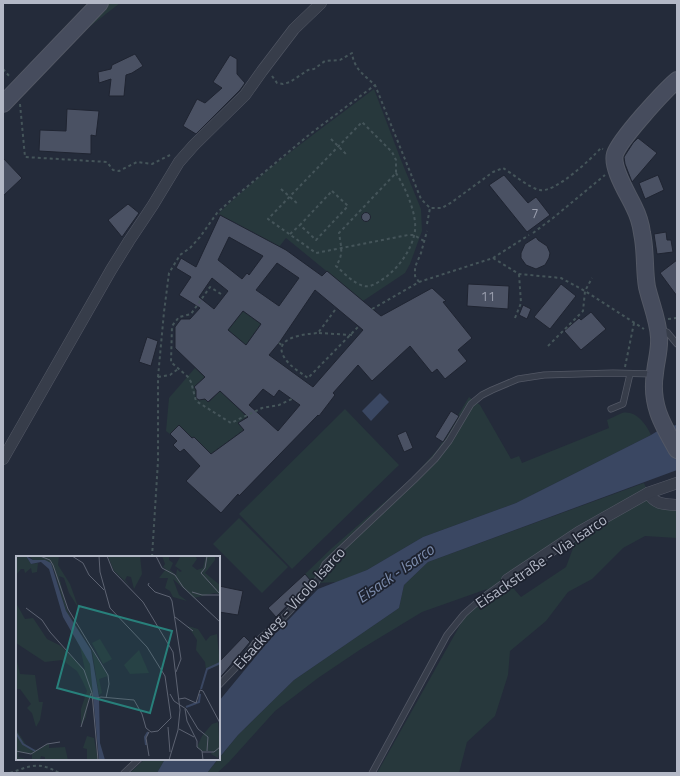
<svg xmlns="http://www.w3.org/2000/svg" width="680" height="776" viewBox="0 0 680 776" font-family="'Titillium Web',sans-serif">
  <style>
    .green { fill: #27383c; fill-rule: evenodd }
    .water { fill: #3a4762 }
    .building { fill: #4a5163; stroke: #1f2431; fill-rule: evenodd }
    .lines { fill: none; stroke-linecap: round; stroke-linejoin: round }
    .lane-casing { stroke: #535865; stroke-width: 7 }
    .street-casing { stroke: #535865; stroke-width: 12 }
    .secondary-casing { stroke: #535865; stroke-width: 18 }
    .path { stroke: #45555a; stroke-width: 2; stroke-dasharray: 3 3; stroke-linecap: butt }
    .lane { stroke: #373d4a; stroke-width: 5.5 }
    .street { stroke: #373d4a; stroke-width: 11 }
    .secondary { stroke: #464c5d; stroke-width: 16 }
    .labels { text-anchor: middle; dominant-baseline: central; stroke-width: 3.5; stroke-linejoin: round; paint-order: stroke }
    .number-label { font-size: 13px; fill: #999ead }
    .street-label { font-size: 15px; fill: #b3b8c6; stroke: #1d222f }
    .water-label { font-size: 16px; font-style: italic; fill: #7c8cac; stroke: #1d222f }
    .inset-river { fill: none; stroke: #3a4762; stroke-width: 2 }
    .inset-road { fill: none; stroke: #5d6372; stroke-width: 1 }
    .view { fill: #28807b; fill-opacity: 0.15; stroke: #28807b; stroke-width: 2 }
    .inset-edge { fill: none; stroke: #b3b8c6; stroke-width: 2 }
  </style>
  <rect width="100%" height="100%" fill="#242b3a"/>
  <g class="green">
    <path d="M109,3H120L70,42Z"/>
    <path d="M374,89L401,160L421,209L422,231L410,264L405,273L363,301L286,238L279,247L218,214C266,168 321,129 374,89Z"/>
    <path d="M243,311L261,324L246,345L228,330Z"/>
    <path d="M195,368L205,377L194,387L197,391L196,393V398L199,400L205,399L209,402L220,391L241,411L246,417L238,423L244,430L211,454L194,437L192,438L179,425L170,434L166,431L169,398Z"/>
    <path d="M469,397L480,405L511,459L519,456L522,463L609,428L607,420C612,418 617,415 622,413C636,410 646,424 651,435L516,503L423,537L367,570L339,582L316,583L311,581L305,574L332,548L412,478L438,449Z"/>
    <path d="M345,409L399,465L292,569L239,514Z"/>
    <path d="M644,483L648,493L677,505V538L645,536L623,548L592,579L568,592L546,621L510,651L508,675L495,716L467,742L459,773H377L464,618L487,589L422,612L361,649L318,678L275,711L229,762L217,773H207L238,735L294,680L399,608L404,585L428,562ZM579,532L566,567L521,597L507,581Z"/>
    <path d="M239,518L288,567L262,593L213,544Z"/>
    <path d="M145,759H165L157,773H130Z"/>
  </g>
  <g class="water">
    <path d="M380,393L389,402L371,421L362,411Z"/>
    <path d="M677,425V470L428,562L404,585L399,608L294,680L238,735L219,758V701L271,638L318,589L367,570L423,537L516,503L651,435L664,427Z"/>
    <path d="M165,759H218L207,773H157Z"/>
  </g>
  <g class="building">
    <path d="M135,54L143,66L132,73L126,75L124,96H109L111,79L99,83L98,72L111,69L112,65Z"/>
    <path d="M230,55L237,59V74L245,83L240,90L196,134L183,126L197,99L205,103L222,88L213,82Z"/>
    <path d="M67,109L99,111L96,136L91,135V154L39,151L40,130L66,131Z"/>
    <path d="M638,138L657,153L632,182L625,164L624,157L633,143Z"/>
    <path d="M3,158L22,178L3,196Z"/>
    <path d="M504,175L528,203L536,197L550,215L527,232L489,185Z"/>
    <path d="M658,175L664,190L645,199L639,183Z"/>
    <path d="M128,204L139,213L122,237L108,220Z"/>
    <circle cx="366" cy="217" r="4.5"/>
    <path d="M220,215L286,250L322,276L327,271L381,316L432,288L446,301L443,302L472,338L458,350L467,361L445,379L437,369L432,373L410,346L372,381L358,365L333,393L335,395L319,416L318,415L239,496L238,494L221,513L186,481L200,466L184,449L180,452L173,445L177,441L170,434L179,425L192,438L194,437L211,454L244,430L238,423L248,417L220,391L208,402L205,399L199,400L196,398V390L194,387L205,377L175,348V327L181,319H190L200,308L179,295L191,277L176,268L181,258L196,267ZM229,237L263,256L249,275L247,273L242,279L218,260ZM277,263L299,278L279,306L256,290ZM212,278L228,291L214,309L199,297ZM315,290L363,330L313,387L269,355L279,343ZM243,311L261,324L246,345L228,330ZM263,389L274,397L279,390L300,405L278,431L249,405Z"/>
    <path d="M666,232L667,240H671L673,252L657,254L654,234Z"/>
    <path d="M536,237L538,240L547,246L550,253L549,258L545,265L536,269L526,265L521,258V253L525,244Z"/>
    <path d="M677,260V296L660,273Z"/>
    <path d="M468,284L509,286L508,309L467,306Z"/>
    <path d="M561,284L576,296L550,329L534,317Z"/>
    <path d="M523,305L531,309L527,319L519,315Z"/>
    <path d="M591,312L606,329L581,350L564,331L579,318L581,320Z"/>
    <path d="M147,337L158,341L151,366L139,362Z"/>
    <path d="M451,411L459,416L443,442L435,437Z"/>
    <path d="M406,431L413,448L404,452L397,435Z"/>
    <path d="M305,574L311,581L276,617L268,608Z"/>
    <path d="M219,586L243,591L238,615L219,612Z"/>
    <path d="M244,636L250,642L219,679V662Z"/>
  </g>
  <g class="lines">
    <defs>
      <g id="lane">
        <path d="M661,330L667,332L677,344"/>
        <path d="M611,409L623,404L630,374"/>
        <path d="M219,685L245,658L255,643L280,621L316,583L325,564L414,480L435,459L449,441L471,404L482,395L492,390L518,379L544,375L613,373L654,374"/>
        <path d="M124,773L139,759"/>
        <path d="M372,773L447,635L464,614L482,598L507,580"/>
      </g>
      <g id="street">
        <path d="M3,459L111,270L129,241L153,205L179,162L194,145L245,95L262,71L294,29L321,3"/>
        <path d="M648,493C656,505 664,504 677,505"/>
        <path d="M507,580L579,532L648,493L677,483"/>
      </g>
      <g id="secondary">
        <path d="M677,80C664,91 620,139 615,154C611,168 628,194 634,207C638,215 641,225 642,233C646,251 644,270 647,287C651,304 658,320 659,337C660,350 656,361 655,373C650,404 662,424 677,450"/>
        <path d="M3,104L100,3"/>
      </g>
    </defs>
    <use href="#lane" class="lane-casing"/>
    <use href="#street" class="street-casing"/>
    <use href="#secondary" class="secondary-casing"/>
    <g class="path">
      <path d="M3,69L10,77"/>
      <path d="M272,76L277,83L283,84L290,82L308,70L314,69L325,61L340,60L352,53C354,69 364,75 375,85L421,199L430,208H442L452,202L493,172L503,168C513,174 529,188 540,190C555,193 591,159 601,148L603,149"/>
      <path d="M20,104L25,157L107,162L113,170L119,171L137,162L152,164L170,155"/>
      <path d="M331,139L348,156"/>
      <path d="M396,173C405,187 417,213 415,231C412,249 400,266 386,277C380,281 371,288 364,286C354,284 344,273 336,266C344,254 341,247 339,233L396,173V160L392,152L362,122L268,219L316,253L408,235H414L424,241"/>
      <path d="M281,189L298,204"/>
      <path d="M332,191L348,206L316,240L300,225Z"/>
      <path d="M427,224L430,208"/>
      <path d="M533,233L553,218L605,175"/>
      <path d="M290,234L300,225"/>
      <path d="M493,258L519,274L561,278L585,291L644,329"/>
      <path d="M419,282L415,276V267L421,253L427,231"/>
      <path d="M221,294L210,287L191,314L179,317L172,326L171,362L188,377L191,382L196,401L231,423L262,408L279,405L292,399"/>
      <path d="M372,309L419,282L493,258L529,235"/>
      <path d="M335,310L318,333C306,334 272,337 284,357C289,366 300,372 308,378L358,327"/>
      <path d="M515,318L521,303L519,274"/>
      <path d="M668,319L677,318"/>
      <path d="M319,333L352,335"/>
      <path d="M279,343L283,346"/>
      <path d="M548,346L583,311L585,291L592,278"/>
      <path d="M625,367L634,323"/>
      <path d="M158,377L170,375L178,369"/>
      <path d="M152,557L158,461V377L164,312L169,273L180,255L190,248L200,237L217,213L230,201L310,134L375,85"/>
      <path d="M10,773C30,766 39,761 59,773"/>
    </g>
    <use href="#lane" class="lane"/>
    <use href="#street" class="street"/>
    <use href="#secondary" class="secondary"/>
  </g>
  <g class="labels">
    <g class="number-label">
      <text x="535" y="213">7</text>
      <text x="488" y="296">11</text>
    </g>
    <g class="street-label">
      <text transform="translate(541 561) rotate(-34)">Eisackstraße - Via Isarco</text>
      <text transform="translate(289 608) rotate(-48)">Eisackweg - Vicolo Isarco</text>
    </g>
    <g class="water-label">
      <text transform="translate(395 573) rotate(-35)">Eisack - Isarco</text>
    </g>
  </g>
  <g transform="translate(16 556)">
    <rect width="204" height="204" fill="#242b3a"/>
    <path d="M0,0H10L15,8L22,7L21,16L16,17L15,12L9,17L8,13H5L0,19ZM13,0H43L42,9L54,28L63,53L53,37L48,22L43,20L51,54L66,80L50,55L38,14L29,4H17ZM92,0H124L126,18L118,33L115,21L111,20L109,24L114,30L98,15ZM146,0H153V4L157,7L154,14L160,19L161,13L164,16L166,15L159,10L164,1L179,0L181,3L176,10L181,14L187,12L190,0H199V4L189,17L204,29V42L203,38L198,37L178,42L157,23L163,39L171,45L157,41L154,35L149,32L152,22H143L150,13L147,11L149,8ZM0,47L9,63L17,62L31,83L45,90L69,114L64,91L53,70L65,88L74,108L77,137L73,141L70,161L65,170V153L71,135L66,124L61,115L46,104L29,106L0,87ZM172,70L182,73L190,85L194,80L201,78L204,109L190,114L189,106L180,94L181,84ZM84,83L96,103L87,108L76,87ZM76,94L92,120L83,123L86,137L83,139ZM123,94L133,117L114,118L108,109ZM0,101L4,118L19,119L23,146H27L24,164L20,171L16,157L11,152L15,148L4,133H0ZM202,166L204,194L202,202L195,198L196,195H186L181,191L186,180L196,168ZM0,173L12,192L22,194L33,187V192L49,191L52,204H29V201L25,200L24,204H16V198L3,196L2,201L14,204H0ZM71,180L78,182L82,204H71V193L67,192Z" fill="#27383c"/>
    <path d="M10,0L17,4H29L35,7L50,55L75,94L83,141L84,187L89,204H83L74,108L47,61L33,13L25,6L15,8Z" fill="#3a4762"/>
    <path class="inset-river" d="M185,133L191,113L204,107M170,151L183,146L184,138M0,177L7,188L19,195M130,189L129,181L132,176"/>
    <path class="inset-road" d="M24,0L34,4L37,9L52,53L92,119L93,128L90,142M56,0L67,7L73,19L88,34M91,0L97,15L127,46L157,96L164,154L162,174L153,204M140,0L146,12L159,19L167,31L204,66M191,0L189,12L185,17L204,38M133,27L132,29L139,36L154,41L156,45L165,103L160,116M176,36L186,39H204M10,52L26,64L34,76L68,114L76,137L82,204M159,61L177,75M154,138L158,145L170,153L182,173L192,181L191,195M76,143L85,141L118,144L126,158L130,172L135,176L142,175L155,162L149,120L131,91L94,52L84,16L83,0M163,143L169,142L180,147L184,134L187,135L204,167M169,153L171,165L181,185V191L186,195L187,204M65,171L75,137M152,171L154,196M163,173L178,181M0,195L15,198L31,188L44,186M186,196H198L204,191M133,200L130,182L133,176"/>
    <path class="view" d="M63,50L156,75L134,157L41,132Z"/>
    <rect width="204" height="204" class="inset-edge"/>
  </g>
  <rect width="680" height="776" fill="none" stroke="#b3b8c6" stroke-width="8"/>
</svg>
